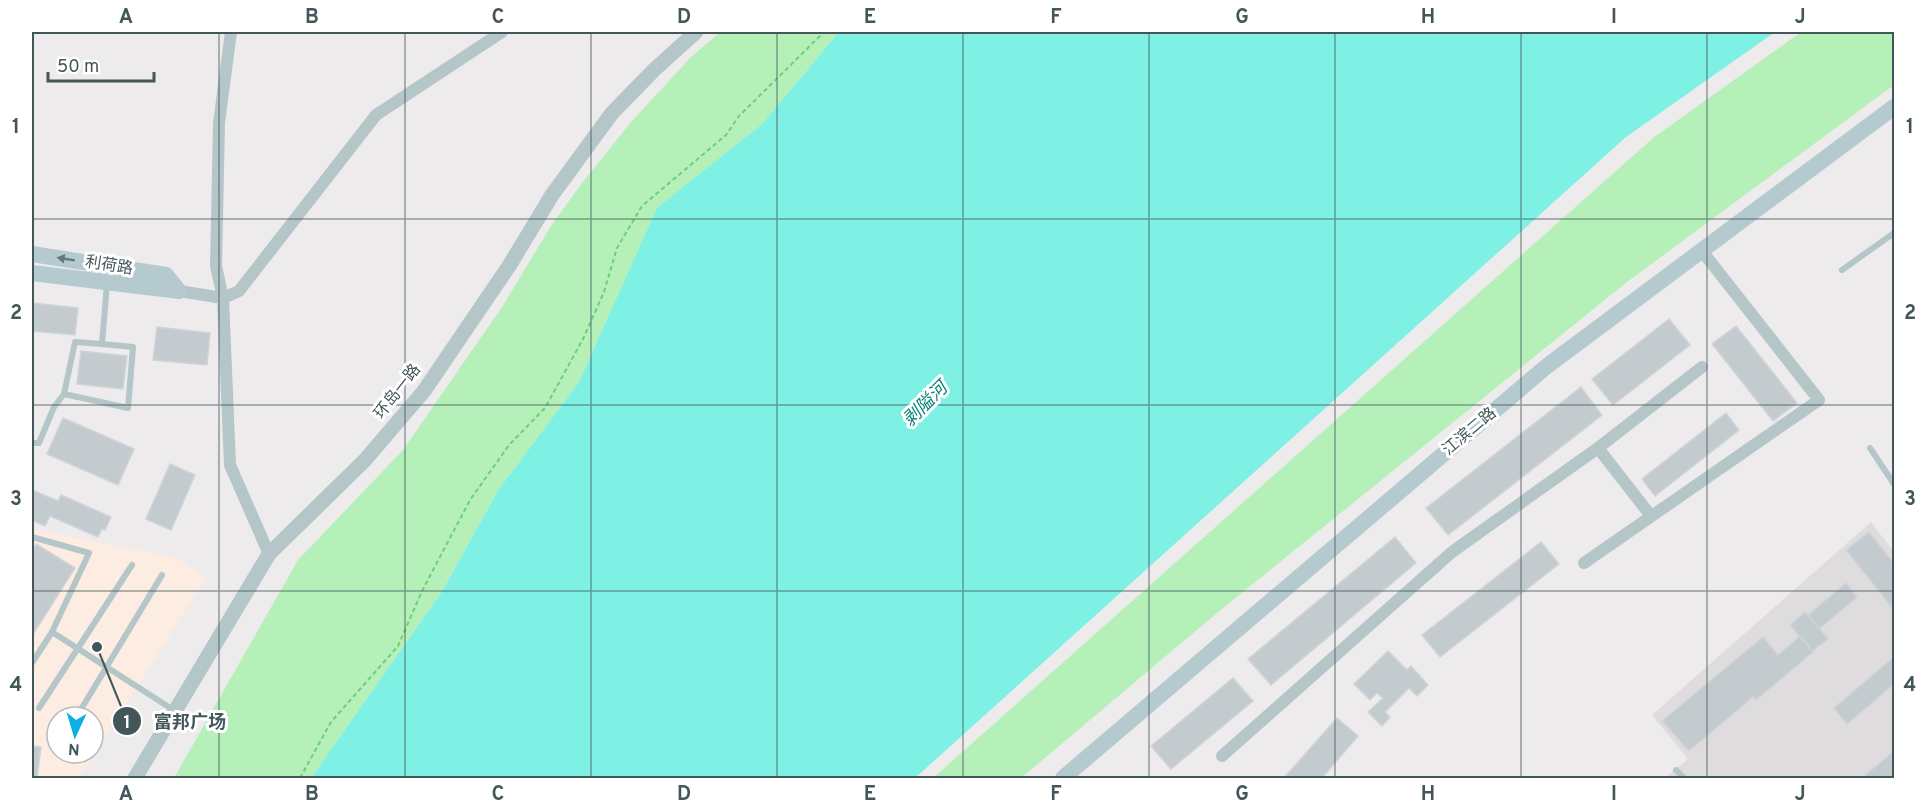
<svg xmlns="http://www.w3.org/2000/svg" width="1926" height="810" viewBox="0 0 1926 810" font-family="Overpass,'Noto Sans SC',sans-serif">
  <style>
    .commercial { fill: #fcece1; fill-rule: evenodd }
    .education { fill: #dfdcde }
    .green { fill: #b5f0b9 }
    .water { fill: #7ff0e4 }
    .building { fill: #c4cbcf; stroke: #cfd4d8; stroke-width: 1.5 }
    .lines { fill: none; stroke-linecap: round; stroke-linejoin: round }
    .path { stroke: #6ccf7f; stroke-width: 2; stroke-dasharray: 4.5 3; stroke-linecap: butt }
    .service { stroke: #b5c6c9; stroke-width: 6 }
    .minor { stroke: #b5c6c9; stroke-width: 12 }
    .tertiary { stroke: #b5c6c9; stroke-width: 15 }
    .secondary { stroke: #b5cace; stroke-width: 16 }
    .oneway { fill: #65797c }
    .grid { fill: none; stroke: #435659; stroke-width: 1.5; stroke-opacity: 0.55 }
    .labels { text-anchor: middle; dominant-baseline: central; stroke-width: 6; stroke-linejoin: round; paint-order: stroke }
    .street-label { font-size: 16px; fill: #435659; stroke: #fff }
    .water-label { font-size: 18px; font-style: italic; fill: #088477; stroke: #fff }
    .leader { fill: none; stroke: #435659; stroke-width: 2 }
    .callout-dot { fill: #435659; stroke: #fff; stroke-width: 2 }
    .mark-label { font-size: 18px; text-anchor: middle; font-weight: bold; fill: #fff }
    .callout-label { font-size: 18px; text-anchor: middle; font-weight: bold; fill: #435659; stroke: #fff; stroke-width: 6; stroke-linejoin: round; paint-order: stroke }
    .neatline { fill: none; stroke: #435659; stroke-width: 2 }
    .grid-label { font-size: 20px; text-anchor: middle; font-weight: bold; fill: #435659 }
  </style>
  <rect width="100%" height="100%" fill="#eeebec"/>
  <path class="commercial" d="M32,529L174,557L207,577L79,778H32ZM57,717H93V753H57Z"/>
  <path class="education" d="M1871,522L1894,552V778H1665L1688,759L1652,715Z"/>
  <g class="green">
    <path d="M720,32H839L762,124L657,209L579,382L499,489L441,593L311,778H174L298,560L403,450L502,307L551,226L582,183L631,122L691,57Z"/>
    <path d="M1801,32H1894V85L1627,282L1223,608L1021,778H933L1653,138Z"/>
  </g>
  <path class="water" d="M839,32H1775L1626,137L915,778H311L441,593L499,489L579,382L657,208L762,124Z"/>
  <g class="building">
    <path d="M32,303L78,308L75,335L32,331Z"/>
    <path d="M1669,319L1690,345L1613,405L1592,379Z"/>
    <path d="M1736,326L1797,403L1773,421L1712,344Z"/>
    <path d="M157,327L210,333L207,365L153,360Z"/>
    <path d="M81,351L127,356L123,389L77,384Z"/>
    <path d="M1581,387L1602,415L1448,535L1426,508Z"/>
    <path d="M1726,413L1739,430L1655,496L1642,479Z"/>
    <path d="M63,418L134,449L118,485L47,454Z"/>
    <path d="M170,464L195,475L171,530L146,519Z"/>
    <path d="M32,490L58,501L61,495L111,517L105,530L102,529L98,537L50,516L45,526L32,520Z"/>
    <path d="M1869,532L1894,564V610L1846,550Z"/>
    <path d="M1395,537L1416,563L1271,685L1248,659Z"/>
    <path d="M1541,542L1559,564L1440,657L1422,635Z"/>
    <path d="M36,544L75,568L32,636V552Z"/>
    <path d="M1846,583L1857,597L1819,629L1808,615Z"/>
    <path d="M1805,612L1828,639L1812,651L1790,625Z"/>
    <path d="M1800,636L1813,652L1756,700L1753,697L1689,751L1662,721L1763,637L1778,655Z"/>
    <path d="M1388,651L1407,670L1411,666L1428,685L1417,696L1409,688L1385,712L1390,717L1382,726L1368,712L1383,698L1377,693L1370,700L1354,684Z"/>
    <path d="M1894,657V684L1847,724L1834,708Z"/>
    <path d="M1233,678L1253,701L1171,769L1151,746Z"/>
    <path d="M1337,718L1358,736L1322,778H1284Z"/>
    <path d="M32,746L41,747L37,778H32Z"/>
    <path d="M1894,751V778H1862Z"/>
  </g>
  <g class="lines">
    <path class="path" d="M300,778L331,722L398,646L422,591L470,500L509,445L545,408L583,339L604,292L617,248L642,206L726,135L739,116L824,32"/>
    <g class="service">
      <path d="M1842,270L1894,233"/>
      <path d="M102,344L133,347L128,408L64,394L75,342L102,344L107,283"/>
      <path d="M32,443H39L54,407L64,394"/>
      <path d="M1870,448L1894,484"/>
      <path d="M32,537L89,553L52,632L175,711"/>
      <path d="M32,663L52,632"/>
      <path d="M39,708L132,565"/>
      <path d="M77,716L162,575"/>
      <path d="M1676,770L1684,778"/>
    </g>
    <g class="minor">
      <path d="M231,32L219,123L216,266L223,298L230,465L269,554"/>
      <path d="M179,291L223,298"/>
      <path d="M223,298L239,291L376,115L502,32"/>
      <path d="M1598,448L1702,367"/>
      <path d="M1584,563L1819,400L1702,251"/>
      <path d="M1222,756L1452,552L1598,448L1651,516"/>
    </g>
    <path class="tertiary" d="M135,778L269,554L365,460L424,391L509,266L552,195L612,113L655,69L696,32"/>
    <g class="secondary">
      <path d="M32,254L166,275L179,291"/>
      <path d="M32,273L179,291"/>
      <path d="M1063,778L1547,366L1894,107"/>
    </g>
  </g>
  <defs><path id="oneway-solid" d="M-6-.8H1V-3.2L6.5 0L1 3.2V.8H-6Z" transform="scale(1.5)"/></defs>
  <use class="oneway" href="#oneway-solid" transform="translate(66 259) rotate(-171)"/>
  <path class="grid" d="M219,32V778M405,32V778M591,32V778M777,32V778M963,32V778M1149,32V778M1335,32V778M1521,32V778M1707,32V778M32,219H1894M32,405H1894M32,591H1894"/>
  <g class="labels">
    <g class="street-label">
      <text transform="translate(109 266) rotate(9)">利荷路</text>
      <text transform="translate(398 392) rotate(-52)">环岛一路</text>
      <text transform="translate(1470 432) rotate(-40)">江滨二路</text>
    </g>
    <g class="water-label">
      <text transform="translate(926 405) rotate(-45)">剥隘河</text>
    </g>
  </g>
  <path class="leader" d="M97 647L127 721"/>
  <g class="callout-dot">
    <circle cx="97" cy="647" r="6"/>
    <circle cx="127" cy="721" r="15"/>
  </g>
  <g class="mark-label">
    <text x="127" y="728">1</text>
  </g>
  <g class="callout-label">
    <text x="190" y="728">富邦广场</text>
  </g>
  <rect width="1926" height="810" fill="none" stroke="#ffffff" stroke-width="66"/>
  <g transform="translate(75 735) rotate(184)"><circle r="28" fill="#ffffff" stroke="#b4bbbd" stroke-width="1.5"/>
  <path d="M0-4.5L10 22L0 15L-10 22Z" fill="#0fafe4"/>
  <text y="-9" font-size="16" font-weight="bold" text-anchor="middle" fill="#435659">N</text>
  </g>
  <path d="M48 72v9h106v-9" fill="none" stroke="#435659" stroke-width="3"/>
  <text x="57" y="72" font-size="18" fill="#435659" stroke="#ffffff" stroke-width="4.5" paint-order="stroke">50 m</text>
  <rect x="33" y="33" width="1860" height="744" class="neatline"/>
  <g class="grid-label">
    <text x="126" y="23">A</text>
    <text x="312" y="23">B</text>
    <text x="498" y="23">C</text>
    <text x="684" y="23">D</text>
    <text x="870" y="23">E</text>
    <text x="1056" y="23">F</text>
    <text x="1242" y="23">G</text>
    <text x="1428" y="23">H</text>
    <text x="1614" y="23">I</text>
    <text x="1800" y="23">J</text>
    <text x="16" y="133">1</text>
    <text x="1910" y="133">1</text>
    <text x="16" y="319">2</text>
    <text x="1910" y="319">2</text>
    <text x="16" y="505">3</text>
    <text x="1910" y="505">3</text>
    <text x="16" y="691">4</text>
    <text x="1910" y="691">4</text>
    <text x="126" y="800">A</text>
    <text x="312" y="800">B</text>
    <text x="498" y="800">C</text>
    <text x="684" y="800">D</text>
    <text x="870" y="800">E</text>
    <text x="1056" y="800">F</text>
    <text x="1242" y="800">G</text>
    <text x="1428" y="800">H</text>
    <text x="1614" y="800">I</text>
    <text x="1800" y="800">J</text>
  </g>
</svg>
